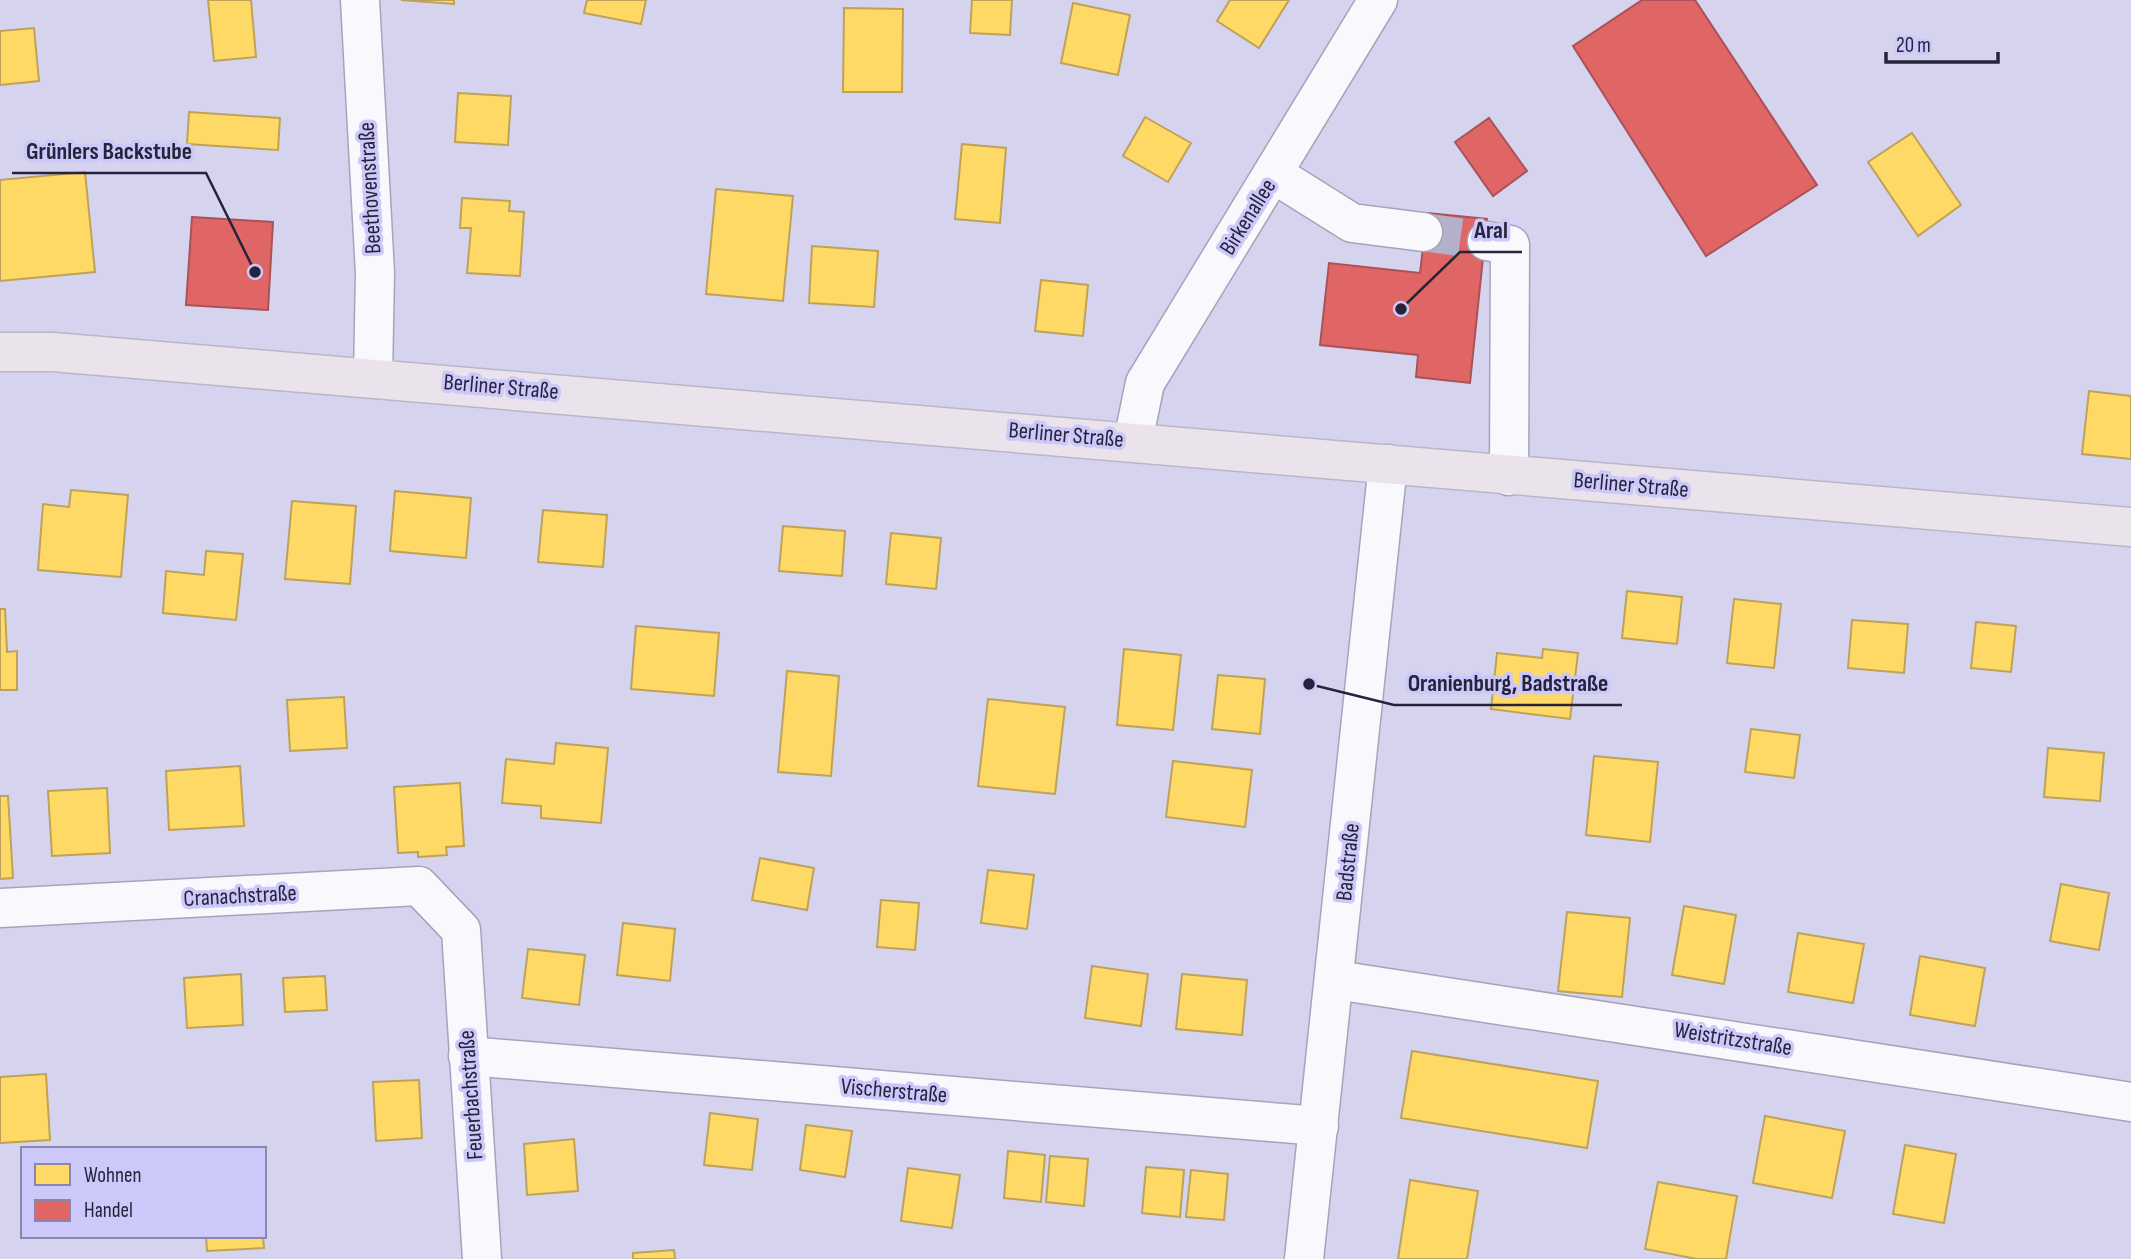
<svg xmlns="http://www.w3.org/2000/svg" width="2131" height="1259" viewBox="0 0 2131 1259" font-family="'Sofia Sans Condensed',sans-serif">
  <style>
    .homes { fill: #ffd966; stroke: #bea259; stroke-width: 2 }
    .shops { fill: #e06666; stroke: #a85259; stroke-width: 2 }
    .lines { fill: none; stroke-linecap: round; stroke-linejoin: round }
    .minor-tunnel { stroke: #b3b0cb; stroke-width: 38; stroke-dasharray: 38 19; stroke-linecap: butt }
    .minor-casing { stroke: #a6a3bb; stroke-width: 41 }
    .major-casing { stroke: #b9b7c7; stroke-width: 41 }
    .minor { stroke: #f9f8fd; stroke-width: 38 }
    .major { stroke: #ebe3ec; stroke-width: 38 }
    .labels { text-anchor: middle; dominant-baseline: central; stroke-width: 7; stroke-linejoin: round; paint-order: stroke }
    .street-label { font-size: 23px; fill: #26233b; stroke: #ccc8fa }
    .leader { fill: none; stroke: #26233b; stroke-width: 2.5 }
    .callout-dot { fill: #26233b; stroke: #ccc8fa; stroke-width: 2.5 }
    .callout-label { font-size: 24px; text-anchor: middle; font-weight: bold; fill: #26233b; stroke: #ccc8fa; stroke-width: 7; stroke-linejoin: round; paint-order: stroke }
  </style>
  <rect width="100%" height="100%" fill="#d6d3ef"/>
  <g class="homes">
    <path d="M208,0H251L256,57L214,61Z"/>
    <path d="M401,0H454V4Z"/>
    <path d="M587,0H646L641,24L584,13Z"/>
    <path d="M972,0H1012L1010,35L970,33Z"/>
    <path d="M1230,0H1289L1259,48L1217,21Z"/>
    <path d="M1073,3L1130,15L1118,75L1061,63Z"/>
    <path d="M844,8L903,9L902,92H843Z"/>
    <path d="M34,28L39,81L0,85V31Z"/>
    <path d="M458,93L511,96L508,145L455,142Z"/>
    <path d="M189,112L280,118L278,150L187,144Z"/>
    <path d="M1145,117L1191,143L1168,182L1123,156Z"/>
    <path d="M1912,133L1961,205L1918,236L1868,162Z"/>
    <path d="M962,144L1006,148L1000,223L955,219Z"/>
    <path d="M85,172L95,272L0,281V180Z"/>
    <path d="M716,189L793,196L783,301L706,294Z"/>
    <path d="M462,198L510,201L509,211L524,212L520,276L467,273L471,228H460Z"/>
    <path d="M812,246L878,251L874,307L809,303Z"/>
    <path d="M1041,280L1088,285L1083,336L1035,331Z"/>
    <path d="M2089,391L2131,396V459L2082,454Z"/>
    <path d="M71,490L128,495L121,577L38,570L43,504L69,507Z"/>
    <path d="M395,491L471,498L466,558L390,551Z"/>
    <path d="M292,501L356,506L350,584L285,579Z"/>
    <path d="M543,510L607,515L603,567L538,562Z"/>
    <path d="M783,526L845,531L842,576L779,571Z"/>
    <path d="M891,533L941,538L936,589L886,584Z"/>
    <path d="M206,551L243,554L236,620L163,613L166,571L204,575Z"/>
    <path d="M1627,591L1682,597L1677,644L1622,638Z"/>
    <path d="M1734,599L1781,604L1774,668L1727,663Z"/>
    <path d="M0,609H5L7,652L17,651V690H0Z"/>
    <path d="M1852,620L1908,624L1904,673L1848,668Z"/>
    <path d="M1976,622L2016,626L2011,672L1971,668Z"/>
    <path d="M636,626L719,633L714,696L631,689Z"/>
    <path d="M1124,649L1181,655L1173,730L1117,725Z"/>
    <path d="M1543,649L1578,653L1570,719L1491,709L1497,653L1542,658Z"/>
    <path d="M787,671L839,676L831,776L778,772Z"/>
    <path d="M1218,675L1265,679L1260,734L1212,729Z"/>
    <path d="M344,697L347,748L290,751L287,700Z"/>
    <path d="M988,699L1065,707L1055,794L978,786Z"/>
    <path d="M1751,729L1800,735L1794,778L1745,772Z"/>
    <path d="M556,743L608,748L601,823L541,818V806L502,803L506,759L554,764Z"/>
    <path d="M2048,748L2104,753L2100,801L2044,797Z"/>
    <path d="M1594,756L1658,762L1650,842L1586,835Z"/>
    <path d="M1173,761L1252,770L1245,827L1166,817Z"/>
    <path d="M240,766L244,826L169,830L166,771Z"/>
    <path d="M460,783L464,846L446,847L447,855L418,857V852L398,853L394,787Z"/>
    <path d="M107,788L110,853L52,856L48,791Z"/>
    <path d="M0,796H8L13,878L0,879Z"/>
    <path d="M760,858L814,868L807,910L752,900Z"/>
    <path d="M988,870L1034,875L1027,929L981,923Z"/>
    <path d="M2061,884L2109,893L2099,950L2050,941Z"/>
    <path d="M881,900L919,903L915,950L877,947Z"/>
    <path d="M1684,906L1736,915L1724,984L1672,975Z"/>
    <path d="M1567,912L1630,918L1622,997L1558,991Z"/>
    <path d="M623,923L675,929L670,981L617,975Z"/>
    <path d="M1798,933L1864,944L1853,1003L1788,992Z"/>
    <path d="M528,949L585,955L579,1005L522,998Z"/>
    <path d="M1920,956L1985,968L1975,1026L1910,1015Z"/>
    <path d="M1092,966L1148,974L1141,1026L1085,1018Z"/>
    <path d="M241,974L243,1025L187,1028L184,978Z"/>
    <path d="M1182,974L1247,980L1242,1035L1176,1029Z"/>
    <path d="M325,976L327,1010L285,1012L283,978Z"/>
    <path d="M1412,1051L1598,1081L1587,1148L1401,1118Z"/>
    <path d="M46,1074L50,1140L0,1143V1077Z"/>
    <path d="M419,1080L422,1138L376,1141L373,1082Z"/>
    <path d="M710,1113L758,1119L752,1170L704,1165Z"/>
    <path d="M1765,1116L1845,1131L1832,1198L1753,1183Z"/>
    <path d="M806,1125L852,1131L845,1177L800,1170Z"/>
    <path d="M574,1139L578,1191L527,1195L524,1144Z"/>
    <path d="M1905,1145L1956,1154L1944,1223L1893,1214Z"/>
    <path d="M1008,1151L1045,1155L1041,1202L1004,1198Z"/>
    <path d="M1050,1156L1088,1159L1084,1206L1046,1202Z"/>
    <path d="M1146,1167L1184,1170L1180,1217L1142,1213Z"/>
    <path d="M908,1168L960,1175L952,1228L901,1221Z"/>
    <path d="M1191,1170L1228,1174L1224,1220L1186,1217Z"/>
    <path d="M1410,1180L1478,1191L1467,1259H1398Z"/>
    <path d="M1658,1182L1737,1196L1726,1259H1697L1645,1249Z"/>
    <path d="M206,1236H263L264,1248L207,1251Z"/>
    <path d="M674,1250L675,1259H633V1253Z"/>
  </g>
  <g class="shops">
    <path d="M1642,0H1695L1817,185L1706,256L1573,46Z"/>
    <path d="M1489,118L1527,171L1493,196L1455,142Z"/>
    <path d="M1427,213L1487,219L1470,383L1416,377L1418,355L1320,345L1329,263L1420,273Z"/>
    <path d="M192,217L273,222L268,310L186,305Z"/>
  </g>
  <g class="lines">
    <path class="minor-tunnel" d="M1423,232L1487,241"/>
    <defs>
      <g id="minor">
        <path d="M360,0L375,273L373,377"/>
        <path d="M1274,174L1352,223L1423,232"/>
        <path d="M1487,241L1510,245L1509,476"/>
        <path d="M1133,441L1145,383L1378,0"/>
        <path d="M0,908L419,886L461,930L482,1259"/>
        <path d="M1336,980L2131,1102"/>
        <path d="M468,1056L1319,1126"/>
        <path d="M1304,1259L1388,464"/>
      </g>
      <path id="major" d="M0,352H53L2131,527"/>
    </defs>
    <use href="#minor" class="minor-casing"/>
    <use href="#major" class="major-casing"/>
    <use href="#minor" class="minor"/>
    <use href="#major" class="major"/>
  </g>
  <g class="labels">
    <g class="street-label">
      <text transform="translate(370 188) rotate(-93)">Beethovenstraße</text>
      <text transform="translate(1248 217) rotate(-58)">Birkenallee</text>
      <text transform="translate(501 387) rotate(5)">Berliner Straße</text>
      <text transform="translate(1066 435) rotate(5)">Berliner Straße</text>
      <text transform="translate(1631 485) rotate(5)">Berliner Straße</text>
      <text transform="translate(1348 862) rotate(-84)">Badstraße</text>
      <text transform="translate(240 896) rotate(-3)">Cranachstraße</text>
      <text transform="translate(1733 1039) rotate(9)">Weistritzstraße</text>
      <text transform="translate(894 1091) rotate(5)">Vischerstraße</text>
      <text transform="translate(471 1095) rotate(-94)">Feuerbachstraße</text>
    </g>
  </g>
  <path class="leader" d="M255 272L206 173H12M1401 309L1460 252H1522M1309 684L1394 705H1622"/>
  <g class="callout-dot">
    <circle cx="255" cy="272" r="7"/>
    <circle cx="1401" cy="309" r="7"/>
    <circle cx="1309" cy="684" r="7"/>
  </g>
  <g class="callout-label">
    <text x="109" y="159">Grünlers Backstube</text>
    <text x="1491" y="238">Aral</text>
    <text x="1508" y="691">Oranienburg, Badstraße</text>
  </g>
  <rect x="21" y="1147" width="245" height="91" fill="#ccc8fa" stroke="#8a86ae" stroke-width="2"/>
  <rect x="35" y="1164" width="35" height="21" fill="#ffd966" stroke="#8a86ae" stroke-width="2"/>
  <text x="84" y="1182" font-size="21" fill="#26233b">Wohnen</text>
  <rect x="35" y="1200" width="35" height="21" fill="#e06666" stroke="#8a86ae" stroke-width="2"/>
  <text x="84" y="1217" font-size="21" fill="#26233b">Handel</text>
  <path d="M1886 52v10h112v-10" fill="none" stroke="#26233b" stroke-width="3.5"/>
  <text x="1896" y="52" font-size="21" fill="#26233b" stroke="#ccc8fa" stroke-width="5" paint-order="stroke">20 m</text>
</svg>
